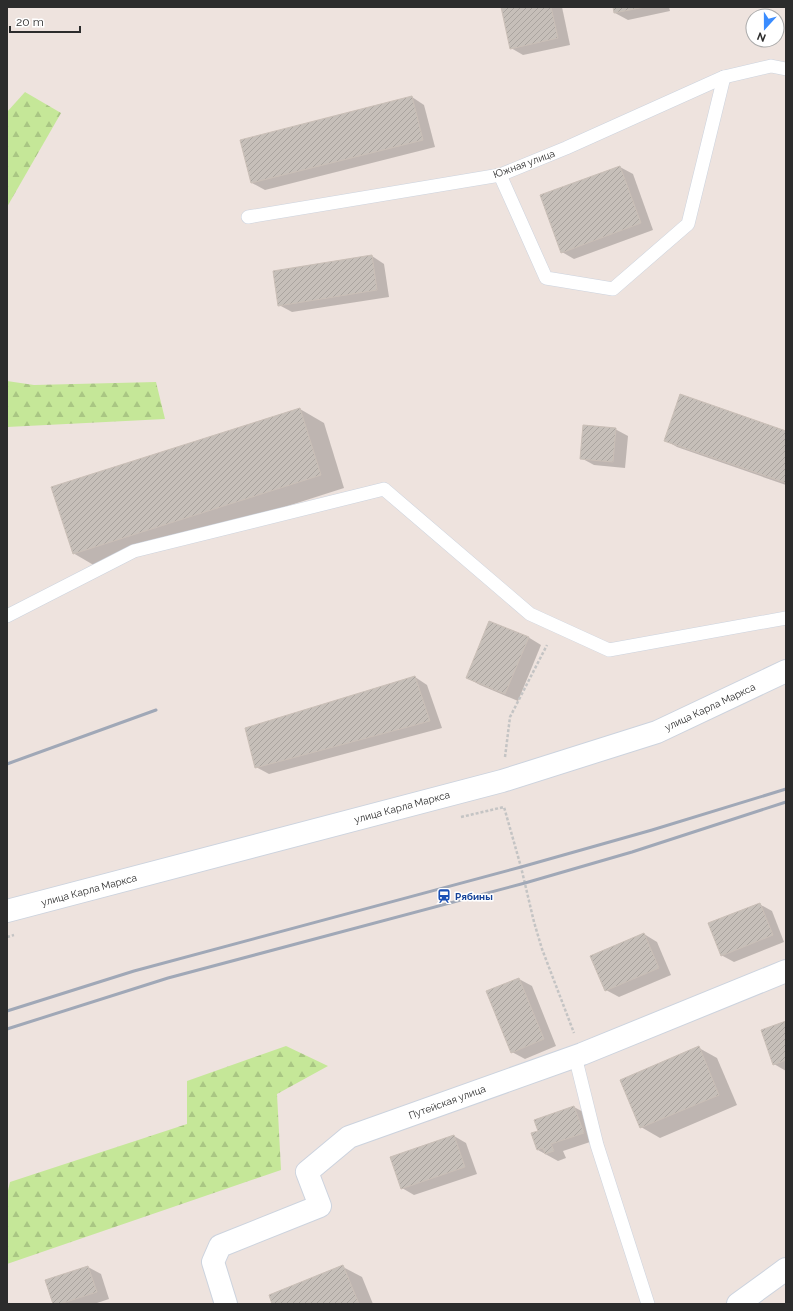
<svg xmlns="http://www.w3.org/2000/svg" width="793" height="1311" viewBox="0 0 793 1311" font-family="Raleway,sans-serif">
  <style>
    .forest { fill: url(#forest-firs) }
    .shadow { fill: #0003 }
    .building { fill: url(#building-hatch); stroke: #cabfb7 }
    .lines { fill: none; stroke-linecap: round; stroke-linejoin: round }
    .lane-casing { stroke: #ccd3de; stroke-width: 14 }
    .street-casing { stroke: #ccd3de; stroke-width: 24 }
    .secondary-casing { stroke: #ccd3de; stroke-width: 24 }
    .path { stroke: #c4c4c4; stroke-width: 2.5; stroke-dasharray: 3 2; stroke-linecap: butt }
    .lane { stroke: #fff; stroke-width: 13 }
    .street { stroke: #fff; stroke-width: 22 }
    .secondary { stroke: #fff; stroke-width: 22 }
    .rail { stroke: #a0a8b7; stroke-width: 3 }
    .labels { text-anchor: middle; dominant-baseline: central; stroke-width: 3; stroke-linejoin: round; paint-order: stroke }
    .street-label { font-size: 10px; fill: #2c2c2c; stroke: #fff }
    .transit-label { font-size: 10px; font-weight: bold; fill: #164399; stroke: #fff; text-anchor: start }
  </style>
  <defs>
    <pattern id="forest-firs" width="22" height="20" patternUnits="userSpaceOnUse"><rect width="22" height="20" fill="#c5e798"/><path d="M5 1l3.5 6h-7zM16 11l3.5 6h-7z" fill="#a9c683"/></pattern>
    <pattern id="building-hatch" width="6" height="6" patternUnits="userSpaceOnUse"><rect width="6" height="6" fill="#c6bfb9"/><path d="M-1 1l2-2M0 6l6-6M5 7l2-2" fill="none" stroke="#aaa49f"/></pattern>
  </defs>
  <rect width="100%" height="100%" fill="#eee3de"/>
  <g class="forest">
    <path d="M25,92L61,113L7,207V112Z"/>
    <path d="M7,381L34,385L156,382L165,419L7,427Z"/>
    <path d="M286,1046L328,1066L277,1094L281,1170L7,1264V1195L10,1182L187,1124V1081Z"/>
  </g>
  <g class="shadow">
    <path d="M502,7H562L570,45L523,55L511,48Z"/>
    <path d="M614,7H669L670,11L628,20L615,13Z"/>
    <path d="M412,97L424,105L435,147L265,190L252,183Z"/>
    <path d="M620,167L633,174L653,230L574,259L562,252Z"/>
    <path d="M372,256L384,264L389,297L292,312L279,305Z"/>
    <path d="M300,409L324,423L344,488L97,567L73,553Z"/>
    <path d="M615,429L628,436L625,468L594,465L581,458Z"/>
    <path d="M786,432V485L677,447L665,440Z"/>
    <path d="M528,637L541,645L518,701L480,685L467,678Z"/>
    <path d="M415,677L427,685L442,728L269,774L256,767Z"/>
    <path d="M759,904L772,911L784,942L734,962L721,955Z"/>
    <path d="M644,934L657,942L671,975L619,997L606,990Z"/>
    <path d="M519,979L532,986L556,1046L525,1059L512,1052L488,991Z"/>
    <path d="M786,1022V1071L774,1064Z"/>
    <path d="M699,1048L717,1058L737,1105L660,1138L641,1127Z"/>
    <path d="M574,1107L587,1114L596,1140L563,1151L566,1158L558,1161L538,1150L533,1134L539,1132Z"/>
    <path d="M454,1136L466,1143L477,1174L414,1195L402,1188Z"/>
    <path d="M88,1267L101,1274L109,1299L94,1304H54Z"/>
    <path d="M343,1267L362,1277L373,1304H273Z"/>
  </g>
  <g class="building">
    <path d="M501,7H551L558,38L510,49Z"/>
    <path d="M613,7H645L614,13Z"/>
    <path d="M412,96L423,140L251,183L240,140Z"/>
    <path d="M620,166L641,223L561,253L540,195Z"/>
    <path d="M372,255L377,290L278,306L273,271Z"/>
    <path d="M680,394L786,431V483L664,441Z"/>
    <path d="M300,408L321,475L73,554L51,487Z"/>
    <path d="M583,425L616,428L613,462L580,459Z"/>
    <path d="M489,621L529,637L505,694L466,678Z"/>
    <path d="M415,676L430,721L255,768L245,728Z"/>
    <path d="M760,903L773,935L721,956L708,923Z"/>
    <path d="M644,933L659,968L605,991L590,956Z"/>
    <path d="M519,978L544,1039L511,1053L486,991Z"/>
    <path d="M786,1021V1060L773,1065L761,1030Z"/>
    <path d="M699,1046L719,1095L640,1128L620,1080Z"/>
    <path d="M574,1106L584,1133L551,1144L554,1151L545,1154L543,1148L537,1150L531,1133L538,1131L534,1120Z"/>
    <path d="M454,1135L465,1167L401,1189L390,1157Z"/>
    <path d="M343,1265L359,1304H272L269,1295Z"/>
    <path d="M88,1266L97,1292L60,1304H53L45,1280Z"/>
  </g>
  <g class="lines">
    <defs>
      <g id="lane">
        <path d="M500,175L546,278L613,289L688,224L724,77"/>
        <path d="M248,217L500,175L566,148L724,77L771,66L786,69"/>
        <path d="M7,616L134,551L384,489L530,614L609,650L786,618"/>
        <path d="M575,1056L597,1145L648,1304"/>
      </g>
      <path id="street" d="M226,1304L213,1262L220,1246L320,1206L307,1172L349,1137L582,1054L786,971"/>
      <g id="secondary">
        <path d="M7,911L502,781L657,732L786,671"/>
        <path d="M738,1304L786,1269"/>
      </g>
    </defs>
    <use href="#lane" class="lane-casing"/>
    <use href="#street" class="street-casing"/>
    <use href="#secondary" class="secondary-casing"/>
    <g class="path">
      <path d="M505,757L510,717L547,645"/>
      <path d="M461,817L504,807L521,867L534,922L542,949L574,1033"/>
      <path d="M7,937L14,935"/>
    </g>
    <use href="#lane" class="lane"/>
    <use href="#street" class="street"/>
    <use href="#secondary" class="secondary"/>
    <g class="rail">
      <path d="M7,764L156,710"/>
      <path d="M7,1011L134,971L521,867L652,830L786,789"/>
      <path d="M7,1029L168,978L525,883L632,852L786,802"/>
    </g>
  </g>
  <defs>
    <symbol id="station-bare" viewBox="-9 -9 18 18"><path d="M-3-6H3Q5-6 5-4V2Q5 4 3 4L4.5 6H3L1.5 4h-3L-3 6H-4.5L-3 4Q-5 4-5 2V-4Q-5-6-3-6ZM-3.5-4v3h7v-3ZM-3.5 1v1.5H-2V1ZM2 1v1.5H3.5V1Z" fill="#1a4fb4" stroke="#fff" stroke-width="2.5" paint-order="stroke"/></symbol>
  </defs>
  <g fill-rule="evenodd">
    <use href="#station-bare" x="434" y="886" width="20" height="20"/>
  </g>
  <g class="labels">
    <g class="street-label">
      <text transform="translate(524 164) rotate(-20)">Южная улица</text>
      <text transform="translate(710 707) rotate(-25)">улица Карла Маркса</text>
      <text transform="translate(402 807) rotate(-15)">улица Карла Маркса</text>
      <text transform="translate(89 890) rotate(-15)">улица Карла Маркса</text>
      <text transform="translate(447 1102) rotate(-20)">Путейская улица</text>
    </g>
    <g class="transit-label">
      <text x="455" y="896">Рябины</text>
    </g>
  </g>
  <rect width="793" height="1311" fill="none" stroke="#2c2c2c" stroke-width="16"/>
  <g transform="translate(765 28) rotate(201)"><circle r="19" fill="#ffffff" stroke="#ababab"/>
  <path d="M0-3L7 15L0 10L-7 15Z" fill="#3a8cff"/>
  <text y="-6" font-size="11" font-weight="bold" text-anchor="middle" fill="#2c2c2c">N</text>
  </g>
  <path d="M10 26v6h70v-6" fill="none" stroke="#2c2c2c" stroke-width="2"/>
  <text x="16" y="26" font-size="12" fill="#2c2c2c" stroke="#ffffff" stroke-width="3" paint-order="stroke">20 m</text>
</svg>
